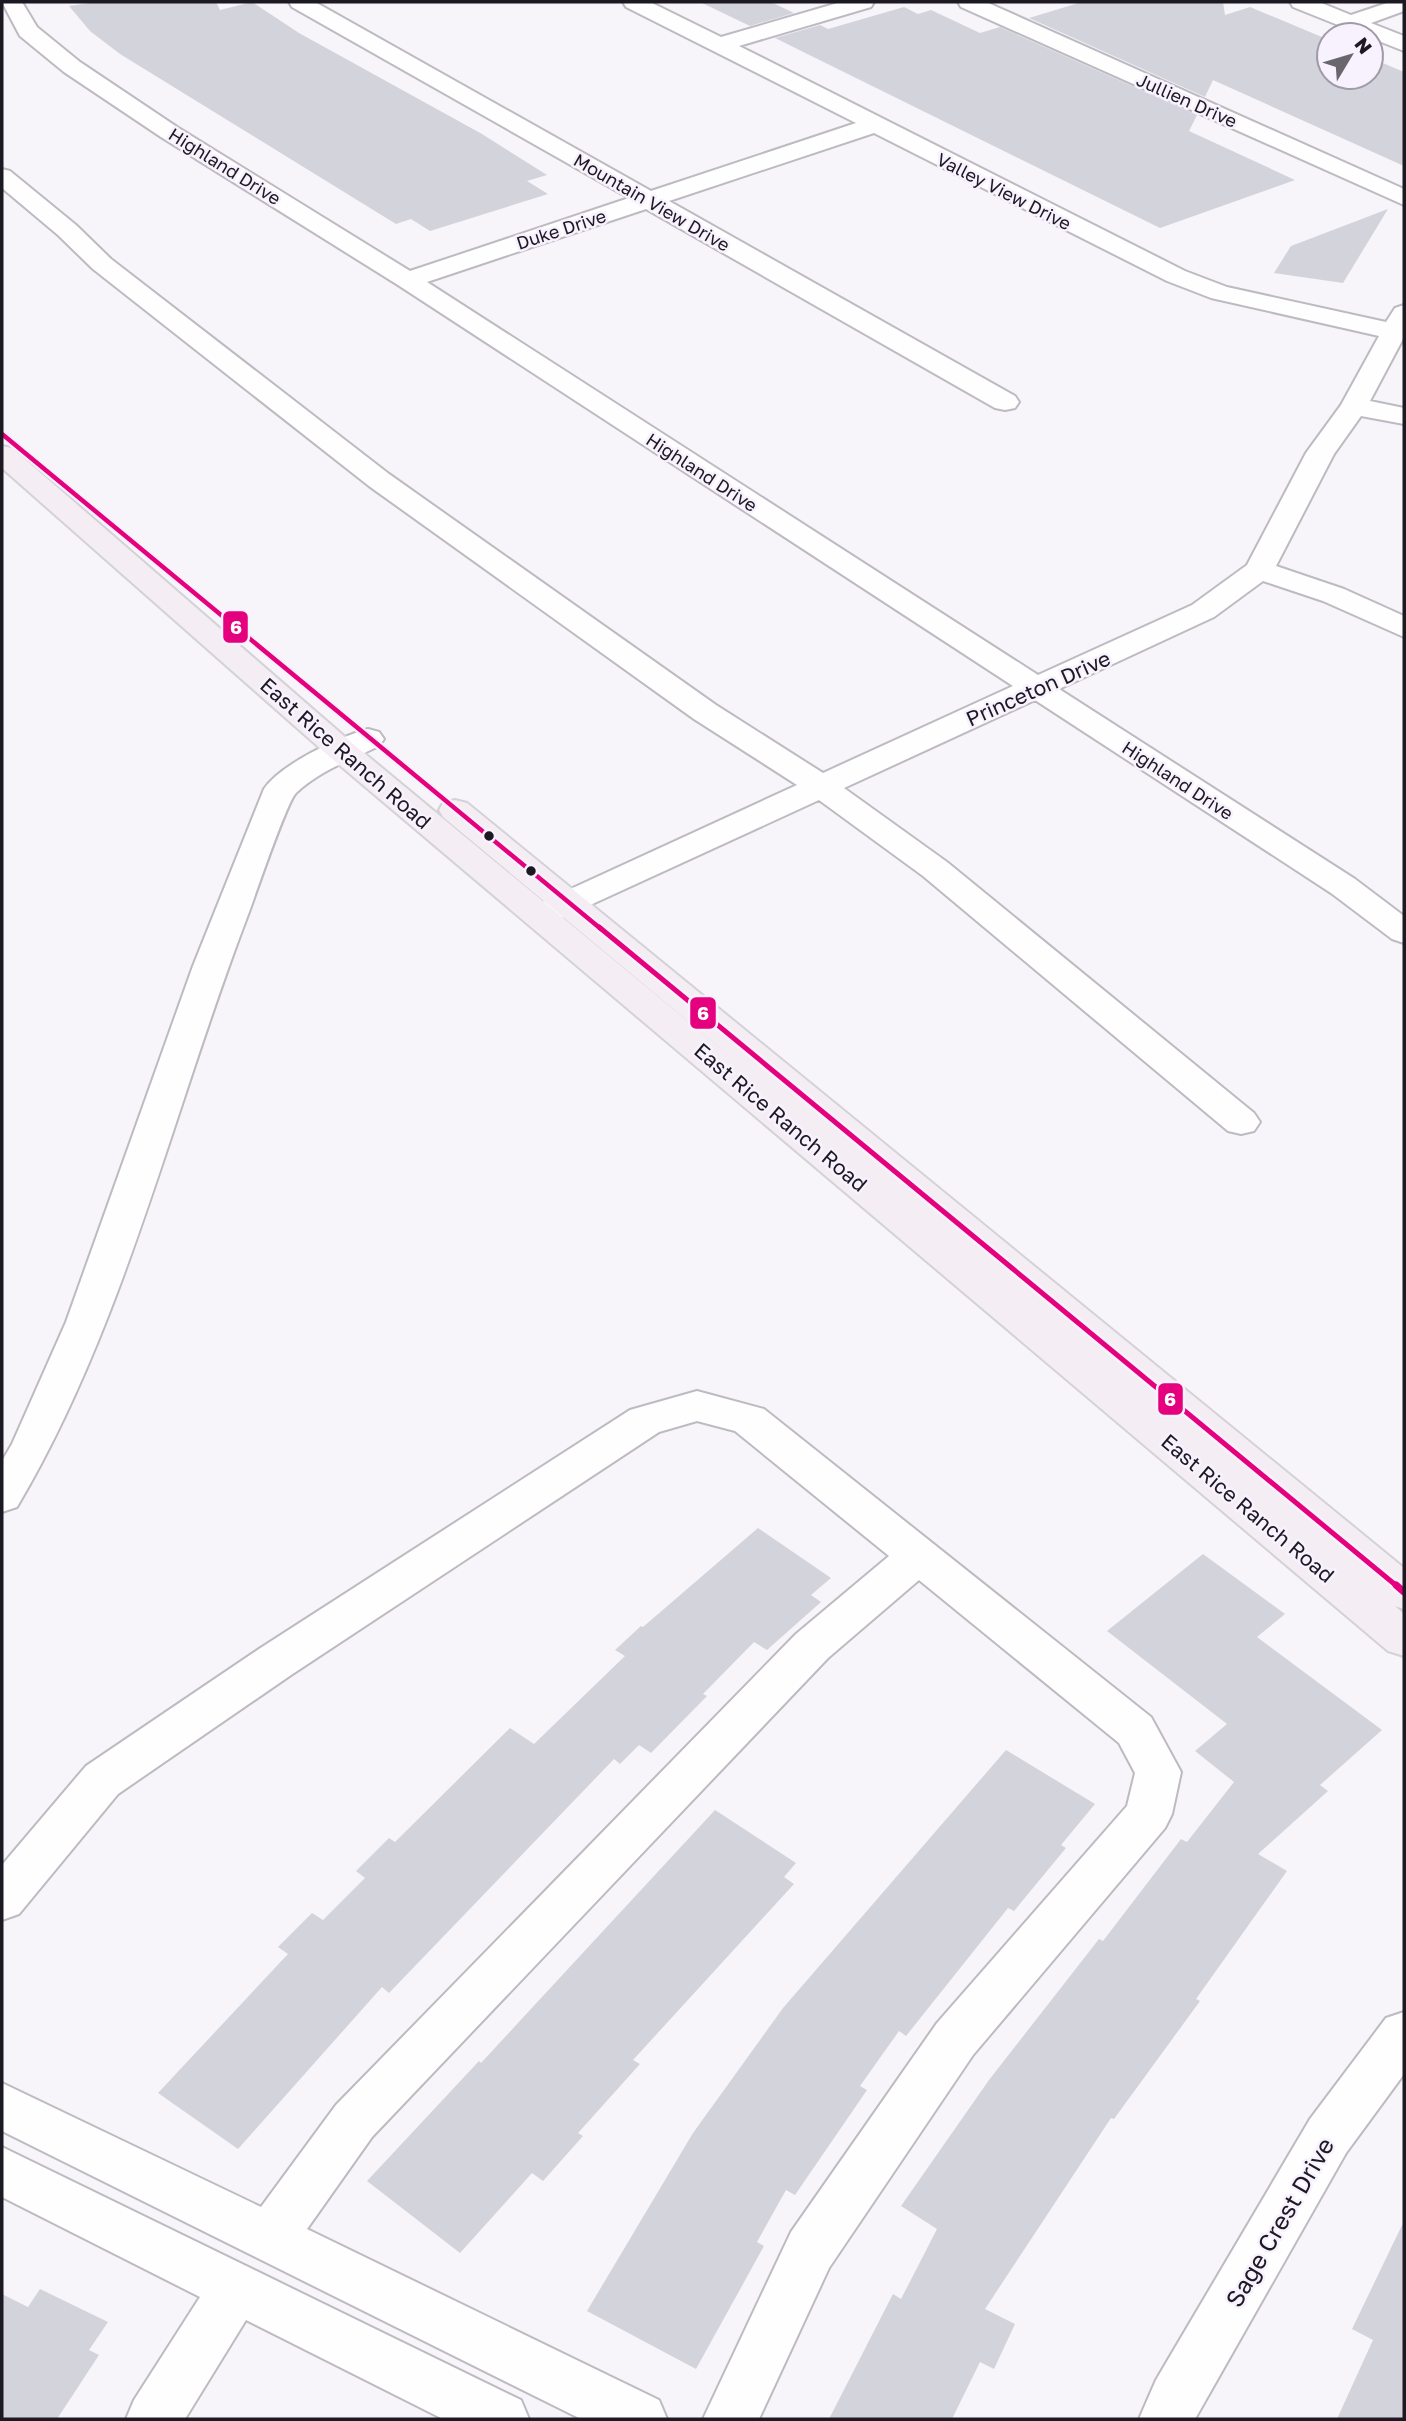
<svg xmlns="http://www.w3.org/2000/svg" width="1406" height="2421" viewBox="0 0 1406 2421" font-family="'Golos Text',sans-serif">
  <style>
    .building { fill: #d3d3db }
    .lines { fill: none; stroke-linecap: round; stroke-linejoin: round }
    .minor-casing { stroke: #bdbac1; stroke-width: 4 }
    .major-casing { stroke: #d3d2d6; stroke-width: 4 }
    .minor { fill: #fefefe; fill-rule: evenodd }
    .major { fill: #f5edf4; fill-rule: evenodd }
    .bus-1-far2-casing { stroke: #f7f2fd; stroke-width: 9 }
    .bus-1-far1-casing { stroke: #f7f2fd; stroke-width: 10 }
    .bus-1-casing { stroke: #f7f2fd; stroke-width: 12 }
    .bus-1-far2 { stroke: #e5007d; stroke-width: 4.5 }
    .bus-1-far1 { stroke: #e5007d; stroke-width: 5 }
    .bus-1 { stroke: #e5007d; stroke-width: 7 }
    .bus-dot { fill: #1d1923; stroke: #f7f2fd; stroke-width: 2.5 }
    .labels { text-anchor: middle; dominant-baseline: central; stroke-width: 5; stroke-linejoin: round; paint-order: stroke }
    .far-street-label { font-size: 18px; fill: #1d1923; stroke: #f7f2fd }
    .street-label { font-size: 21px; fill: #1d1923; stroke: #f7f2fd }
    .near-street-label { font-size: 24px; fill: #1d1923; stroke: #f7f2fd }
    .line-badge { stroke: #f7f2fd; stroke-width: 2.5 }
    .badge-label { font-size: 19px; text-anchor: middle; font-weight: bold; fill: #fff }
  </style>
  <rect width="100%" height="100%" fill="#f7f5fa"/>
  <g class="building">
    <path d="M97,2H216L220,10L252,2L299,33L482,134L547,175L527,181L548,194L430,231L411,219L396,224L120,54L90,31L69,6Z"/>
    <path d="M700,2H771L794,13L750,26Z"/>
    <path d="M1082,2H1223L1225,15L1250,7L1329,40V77H1371V58L1404,72V166L1213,80L1205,97L1029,18Z"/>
    <path d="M904,7L918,14L931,10L980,33L1000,27L1197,115L1189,131L1295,180L1160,228L775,38L820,25L828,29Z"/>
    <path d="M1388,209L1343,283L1274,273L1291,246Z"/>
    <path d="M758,1528L831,1578L811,1595L821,1602L767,1650L754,1642L703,1694L707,1696L651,1753L639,1745L620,1764L614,1759L389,1993L382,1987L238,2149L158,2093L288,1954L278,1947L312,1913L323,1920L365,1878L356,1871L389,1838L395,1842L510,1728L534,1744L625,1656L615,1650L641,1626L643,1627Z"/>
    <path d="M1203,1554L1285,1614L1257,1637L1382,1730L1320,1785L1328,1791L1258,1854L1287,1871L1196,1999L1200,2001L1114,2119L1111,2118L985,2309L1015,2324L994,2369L980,2362L952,2419H829L893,2294L901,2299L937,2229L901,2206L989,2080L1099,1939L1103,1941L1181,1839L1187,1842L1234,1782L1195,1751L1227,1724L1107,1631Z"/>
    <path d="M1006,1750L1095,1804L1061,1845L1066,1848L1014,1911L1008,1908L906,2036L899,2031L860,2086L867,2090L795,2195L786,2190L757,2242L764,2246L696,2369L587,2311L693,2133L783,2008Z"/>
    <path d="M715,1810L796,1863L784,1877L794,1884L633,2060L640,2064L578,2133L583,2136L543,2181L532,2173L460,2253L367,2181L479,2061L481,2063Z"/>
    <path d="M1404,2221V2419H1337L1373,2340L1352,2329Z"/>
    <path d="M40,2289L108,2322L89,2350L99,2355L57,2419H2V2294L28,2307Z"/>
  </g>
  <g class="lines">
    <defs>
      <g id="minor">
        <path d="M2,2H22L37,27L80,62L177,127L410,271L629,198L292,7L289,2H315L651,191L856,123L626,7L623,2H650L721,37L841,2H874L871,7L739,46L1185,271L1227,287L1386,322L1395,308L1404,305V337L1370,401L1404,408V424L1361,416L1334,454L1276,566L1344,589L1404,616V637L1323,601L1263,581L1214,617L1059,689L1355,879L1404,916V943L1392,939L1331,893L1035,700L844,788L947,862L1254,1113L1260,1122L1254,1131L1241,1134L1228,1131L923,876L819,800L551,923L539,926L527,923L522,916L527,909L797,785L694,719L369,486L93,269L58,235L2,188V169L10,171L76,225L111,259L389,474L716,705L823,773L1013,686L398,285L161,137L64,72L20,36ZM874,133L1167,281L1211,298L1379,336L1341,405L1306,453L1247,565L1192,605L1038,675L427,282L646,209L995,408L1005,410L1015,408L1019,402L1015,396L669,201Z"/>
        <path d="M958,2H986L1404,189V205L961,7Z"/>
        <path d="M1290,2H1319L1351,15L1390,2H1404V11L1371,23L1404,36V51L1371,38V35H1363L1293,7Z"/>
        <path d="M368,729L379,732L384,739L379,746C352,759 319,771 296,793C286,803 254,900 246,920C172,1114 123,1329 17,1507L2,1512V1461L12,1444L66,1322L193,966L264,789C281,764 339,737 368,729Z"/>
        <path d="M697,1391L764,1409L1151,1717L1181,1772L1172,1814L1165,1828L973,2055L829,2268L759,2419H703L791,2232L937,2023L1127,1806L1135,1773L1119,1743L919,1580L828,1658L372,2137L307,2229L659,2400L667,2419H581L2,2131V2083L261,2207L336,2105L796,1634L889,1556L735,1431L697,1421L659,1432L291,1675L118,1794L19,1914L2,1920V1865L86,1766L259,1649L630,1410Z"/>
        <path d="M1404,2012V2074L1346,2153L1195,2419H1139L1156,2380L1310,2119L1386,2018Z"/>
        <path d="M2,2147L521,2400L529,2419H443L246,2320L185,2419H126L134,2400L200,2297L2,2197Z"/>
      </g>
      <path id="major" d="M2,446L12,448L352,743L749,1072L443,817L439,810L443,803L455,800L467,803L1404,1568V1609L1395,1606L1404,1614V1656L1388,1651L330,757L2,468Z"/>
    </defs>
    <use href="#minor" class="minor-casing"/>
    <use href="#major" class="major-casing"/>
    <use href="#minor" class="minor"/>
    <use href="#major" class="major"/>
    <defs>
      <path id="bus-1-far2" d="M2,434L601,929"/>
      <path id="bus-1-far1" d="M599,927L1398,1587"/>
      <path id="bus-1" d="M1396,1585L1404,1592"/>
    </defs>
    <use href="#bus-1-far2" class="bus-1-far2-casing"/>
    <use href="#bus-1-far1" class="bus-1-far1-casing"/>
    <use href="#bus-1" class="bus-1-casing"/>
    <use href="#bus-1-far2" class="bus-1-far2"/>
    <use href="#bus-1-far1" class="bus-1-far1"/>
    <use href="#bus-1" class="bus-1"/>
  </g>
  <g class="bus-dot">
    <circle cx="489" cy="836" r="6"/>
    <circle cx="531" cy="871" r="6"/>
  </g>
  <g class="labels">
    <g class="far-street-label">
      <text transform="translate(1187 100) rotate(24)">Jullien Drive</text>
      <text transform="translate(225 166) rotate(32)">Highland Drive</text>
      <text transform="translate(1004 191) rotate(27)">Valley View Drive</text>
      <text transform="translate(652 202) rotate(30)">Mountain View Drive</text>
      <text transform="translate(561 229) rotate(-18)">Duke Drive</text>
      <text transform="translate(702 472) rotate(33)">Highland Drive</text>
      <text transform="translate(1178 780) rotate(33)">Highland Drive</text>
    </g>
    <g class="street-label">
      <text transform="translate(1038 688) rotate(-24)">Princeton Drive</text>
      <text transform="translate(346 753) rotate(41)">East Rice Ranch Road</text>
      <text transform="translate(781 1117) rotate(40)">East Rice Ranch Road</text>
      <text transform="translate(1248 1508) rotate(40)">East Rice Ranch Road</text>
    </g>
    <g class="near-street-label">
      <text transform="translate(1279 2222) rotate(-60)">Sage Crest Drive</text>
    </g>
  </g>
  <g class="line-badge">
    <rect x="222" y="610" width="27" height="34" rx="7" fill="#e5007d"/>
    <rect x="689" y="996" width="28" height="34" rx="7" fill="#e5007d"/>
    <rect x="1157" y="1382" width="27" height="34" rx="7" fill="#e5007d"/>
  </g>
  <g class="badge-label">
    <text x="236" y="634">6</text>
    <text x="703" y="1020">6</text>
    <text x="1170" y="1406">6</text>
  </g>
  <rect width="1406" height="2421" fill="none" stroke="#1d1923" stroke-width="7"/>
  <g transform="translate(1350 56) rotate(52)"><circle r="33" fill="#f7f2fd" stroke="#a09ba6" stroke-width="2"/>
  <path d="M0-5L12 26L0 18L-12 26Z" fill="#69666e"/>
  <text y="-10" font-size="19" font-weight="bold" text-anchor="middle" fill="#1d1923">N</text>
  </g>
</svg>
